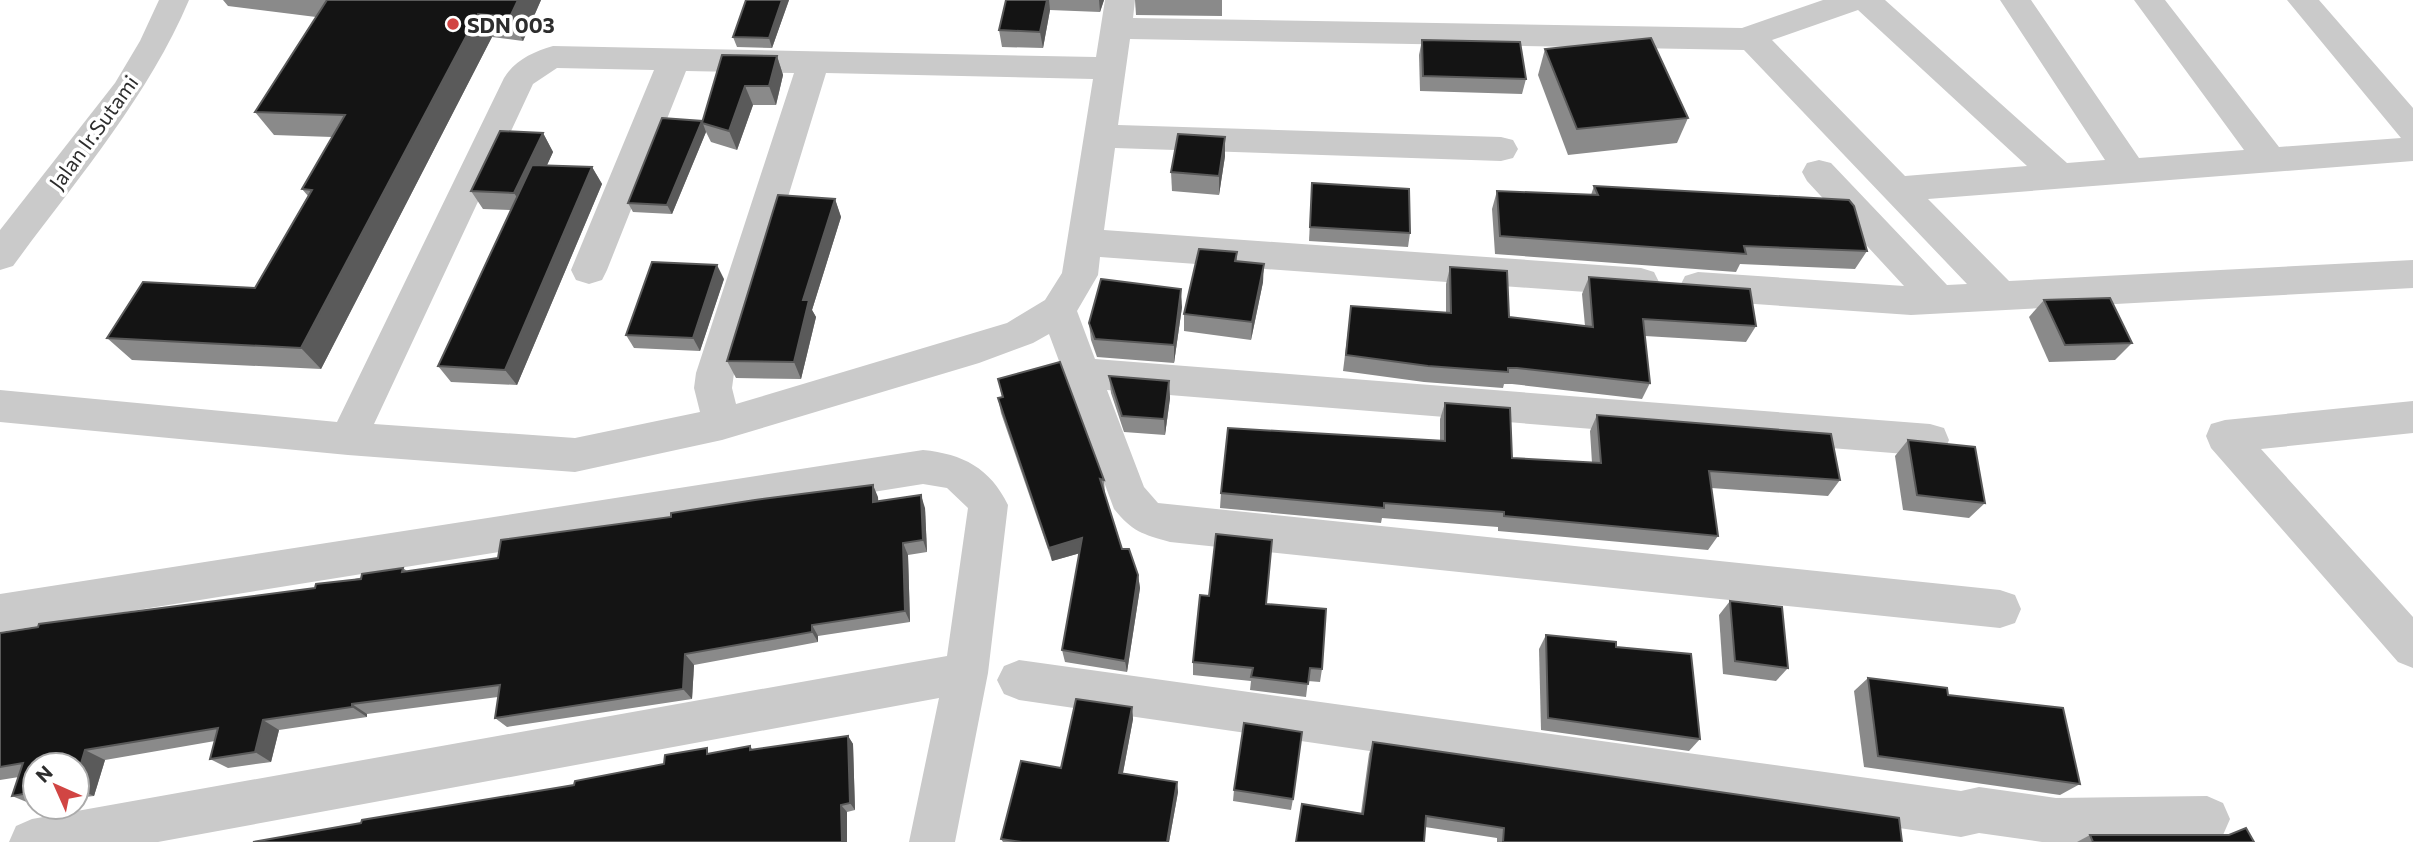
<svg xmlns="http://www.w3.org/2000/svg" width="2413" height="842" viewBox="0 0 2413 842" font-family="Commissioner,sans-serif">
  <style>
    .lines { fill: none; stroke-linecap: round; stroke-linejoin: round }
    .minor { fill: #cacaca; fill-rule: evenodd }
    .tertiary { fill: #cacaca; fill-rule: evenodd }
    .wall { fill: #8a8a8a }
    .shaded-wall { fill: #5a5a5a }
    .building { fill: #141414; stroke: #5a5a5a; stroke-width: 2 }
    .poi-dot { fill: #d14543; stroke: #fff; stroke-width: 2.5 }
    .labels { text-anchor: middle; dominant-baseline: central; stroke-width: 7; stroke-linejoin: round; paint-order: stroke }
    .poi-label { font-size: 21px; font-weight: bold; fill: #2d2d2d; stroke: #fff; text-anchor: start }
    .street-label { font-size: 21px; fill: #2d2d2d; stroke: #fff }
  </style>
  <rect width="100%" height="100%" fill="#fff"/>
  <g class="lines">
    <g class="minor">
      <path d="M1105,0H1135L1133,18L1742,28L1823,0H1885L2067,163L2105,160L2000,0H2031L2139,158L2244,150L2134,0H2165L2279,147L2401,138L2287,0H2319L2413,108V161L1928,199L2009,281L2413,260V288L1911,315L1698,300L1685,296L1680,286L1685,276L1698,272L1904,286L1807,181L1802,172L1807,163L1819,160L1831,163L1947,285L1967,284L1744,50L1130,39L1118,125L1501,137L1513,140L1518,149L1513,158L1501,161L1115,148L1104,230L1641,268L1654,272L1659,282L1654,292L1641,296L1100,257L1098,275L1077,311L1095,359L1930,424L1944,428L1949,440L1944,452L1930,456L1107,390L1144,487L1158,503L2000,590L2015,595L2021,609L2015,623L2000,628L1170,542C1142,534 1133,532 1114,509L1049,334L1033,343L979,363L722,440L575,472L348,455L0,422V390L337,422L504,78C515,60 533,52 553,46L1096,57ZM1858,10L2027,166L1905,176L1772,40ZM557,68L654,70L571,270L576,280L589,284L602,280L607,270L686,71L794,73L696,373L694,388L700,412L575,438L374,424L533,84ZM826,73L1093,79L1062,273L1045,300L1007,323L736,404L732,388L734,373Z"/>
      <path d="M2413,401V433L2261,449L2413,617V668L2398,662L2211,448L2206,436L2211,424L2225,420Z"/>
      <path d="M923,450C963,454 990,468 1008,505L988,673L955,842H909L939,698L158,842H9L16,826L32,819L947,656L968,508L947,488L923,484L0,632V594Z"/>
      <path d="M1019,660L1961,791L1979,787L2056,798L2207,796L2223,803L2230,819L2223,835L2207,842H2042L1979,833L1961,837L1019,700L1004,694L997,680L1004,666Z"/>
    </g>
    <path class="tertiary" d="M159,0H189C147,99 76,180 13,266L0,270V230L115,83L140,41Z"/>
  </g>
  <g class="wall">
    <path d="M223,0H541L523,41L492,37L321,369L132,360L107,338L255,288L308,196L302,189L332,137L274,135L255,112L316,17L228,6Z"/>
    <path d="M746,0H789L772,48L737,47L733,37Z"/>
    <path d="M1006,0H1104L1100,12L1050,10L1043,48L1002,47L999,30Z"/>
    <path d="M1135,0H1222V16L1136,15Z"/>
    <path d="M1422,40L1526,79L1522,94L1420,91L1419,55Z"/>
    <path d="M1545,49L1688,118L1677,143L1568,155L1538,75Z"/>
    <path d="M777,56L783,75L776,105H753L737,150L711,142L706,132L672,214L633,212L628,203L702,121Z"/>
    <path d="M543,133L553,152L547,165L592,167L602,184L517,385L451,382L438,366L511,210L483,209L471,191Z"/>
    <path d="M1225,137V156L1219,195L1172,191L1171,172Z"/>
    <path d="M1312,183L1410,233L1408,247L1309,241Z"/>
    <path d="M1594,186L1867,251L1855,269L1740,264L1736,272L1495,254L1492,209L1497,191L1591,195Z"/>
    <path d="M835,199L841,217L812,310L816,317L801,379L736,378L727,361Z"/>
    <path d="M1237,252V261L1263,282L1251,340L1184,331V314Z"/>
    <path d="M1450,267L1509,317L1585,326L1582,294L1589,277L1756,326L1746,342L1645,336L1650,383L1642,399L1512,384H1504L1503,388L1424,382L1343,371L1349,323L1446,313V284Z"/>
    <path d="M724,279L700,351L634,348L626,335Z"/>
    <path d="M2044,300L2132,343L2115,360L2049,362L2029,317Z"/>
    <path d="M1182,307L1174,363L1097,357L1091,340L1089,323Z"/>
    <path d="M1109,376L1169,381L1170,398L1165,435L1124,432L1111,393Z"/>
    <path d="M998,379L1104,480L1105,494H1104L1122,549L1138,575L1140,588L1127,672L1065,662L1062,650L1080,553L1052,561L1001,413L998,398L1002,397Z"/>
    <path d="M1445,403L1512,458L1592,463L1590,431L1597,415L1840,480L1828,496L1711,488L1718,536L1708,550L1498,531V527L1382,518L1381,523L1220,508L1221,493L1440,441V419Z"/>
    <path d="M1908,440L1985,503L1969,518L1903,510L1895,456Z"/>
    <path d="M878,497V501L925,508L927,552L908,555L910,622L818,636V642L694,665L692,699L507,727L495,718L498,697L367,714V717L279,730L271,762L228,768L210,759L215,741L105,760L94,796L77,798V765H35V804L34,805L12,796L19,777L0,780V633L315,588L403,568L407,571L498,558Z"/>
    <path d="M1730,601L1788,668L1776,681L1723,674L1719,615Z"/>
    <path d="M1266,604L1322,669L1320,682L1308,681L1306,697L1250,690L1251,681L1193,675V662Z"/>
    <path d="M1546,635L1616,647L1700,739L1689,751L1541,730L1539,649Z"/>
    <path d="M1868,678L1948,695L2080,784L2060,795L1864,767L1854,691Z"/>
    <path d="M1132,707L1133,719L1123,773L1177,782L1178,792L1169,842H1003L1001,839L1061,768Z"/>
    <path d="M848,736L853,744L855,810L847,812L574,785L712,753L750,746L753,750Z"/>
    <path d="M1373,742L1902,842H1497V838L1425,827L1424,842H1296L1302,804L1361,813L1369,754Z"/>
    <path d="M1234,790L1293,799L1291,810L1233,801Z"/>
    <path d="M2090,835L2254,842H2077Z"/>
  </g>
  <g class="shaded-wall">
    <path d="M518,0H541L523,41L510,17Z"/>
    <path d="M782,0H789L772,48L769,38Z"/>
    <path d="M1047,0H1049L1050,10L1043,48L1040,32Z"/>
    <path d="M1099,0H1104L1100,12Z"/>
    <path d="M478,14L492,37L321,369L301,348Z"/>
    <path d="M777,56L783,75L776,105L769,86Z"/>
    <path d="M745,86L753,105L737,150L729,131Z"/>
    <path d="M702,121L706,132L672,214L667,205Z"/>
    <path d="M543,133L553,152L526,211L514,193Z"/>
    <path d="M1225,137V156L1219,195V176Z"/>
    <path d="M592,167L602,184L517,385L505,370Z"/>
    <path d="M835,199L841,217L812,310L816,317L801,379L794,362L803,300Z"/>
    <path d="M1264,264L1263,282L1251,340L1252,322Z"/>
    <path d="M717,265L724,279L700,351L693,338Z"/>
    <path d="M1181,289L1182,307L1174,363V345Z"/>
    <path d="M1169,381L1170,398L1165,435L1164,419Z"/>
    <path d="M873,485L878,497L879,514L873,502Z"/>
    <path d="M921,495L925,508L927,552L923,540Z"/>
    <path d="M1082,538L1084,552L1052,561L1049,548Z"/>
    <path d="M903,543L908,555L910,622L905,611Z"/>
    <path d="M1138,575L1140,588L1127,672L1125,661Z"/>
    <path d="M812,625L818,636V642L812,632Z"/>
    <path d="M685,654L694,665L692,699L683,689Z"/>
    <path d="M352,704L367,714V717L352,707Z"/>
    <path d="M1132,707L1133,719L1121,783L1119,773Z"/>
    <path d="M263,720L279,730L271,762L255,752Z"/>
    <path d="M848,736L853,744L855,810L850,803Z"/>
    <path d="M85,750L105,760L94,796L77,788V777Z"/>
    <path d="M1177,782L1178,792L1169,842H1167Z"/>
    <path d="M841,805L847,812V842H842Z"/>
  </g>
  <g class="building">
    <path d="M327,0H518L510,17L478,14L301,348L107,338L143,282L255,288L312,190L302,189L345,115L255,112Z"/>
    <path d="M746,0H782L769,38L733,37Z"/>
    <path d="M1006,0H1047L1040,32L999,30Z"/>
    <path d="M1651,38L1688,118L1577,129L1545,49Z"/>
    <path d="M1422,40L1520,42L1526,79L1423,76Z"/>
    <path d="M722,55L777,56L769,86H745L729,131L702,123Z"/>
    <path d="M662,118L702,121L667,205L628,203Z"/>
    <path d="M500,131L543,133L514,193L471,191Z"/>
    <path d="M1178,134L1225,137L1219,176L1171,172Z"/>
    <path d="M532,165L592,167L505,370L438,366Z"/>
    <path d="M1312,183L1409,189L1410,233L1310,227Z"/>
    <path d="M1594,186L1849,200L1854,206L1867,251L1744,246L1746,254L1500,236L1497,191L1598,195Z"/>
    <path d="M778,195L835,199L803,300H809L794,362L727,361Z"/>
    <path d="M1199,249L1237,252L1235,261L1264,264L1252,322L1184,314Z"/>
    <path d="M652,262L717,265L693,338L626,335Z"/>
    <path d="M1450,267L1507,271L1509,317L1593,327L1589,277L1750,289L1756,326L1643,319L1650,383L1517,368H1508V372L1428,366L1346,355L1351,306L1451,313Z"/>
    <path d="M1101,279L1181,289L1174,345L1095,339L1089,323Z"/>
    <path d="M2110,298L2132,343L2065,345L2044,300Z"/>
    <path d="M1060,362L1104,480L1100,479L1122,549H1129L1138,575L1125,661L1062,650L1082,538L1049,548L998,398L1003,397L998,379Z"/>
    <path d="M1109,376L1169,381L1164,419L1122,416Z"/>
    <path d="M1445,403L1510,408L1512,458L1601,463L1597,415L1831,434L1840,480L1709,471L1718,536L1504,516V512L1384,503V508L1221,493L1228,428L1445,441Z"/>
    <path d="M1908,440L1975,447L1985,503L1917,495Z"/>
    <path d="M873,485V502L921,495L923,540L903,543L905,611L812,625V632L685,654L683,689L495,718L500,685L352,704V707L263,720L255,752L210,759L218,728L85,750L77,777V765H35V792L12,796L23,763L0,767V633L38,627L39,624L315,588L316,584L361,579L362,574L403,568L402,572L498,558L501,540L671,517V513L755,500Z"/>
    <path d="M1216,534L1272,540L1266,604L1326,609L1322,669L1310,668L1308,684L1251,677L1253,668L1193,662L1200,595L1209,596Z"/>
    <path d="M1730,601L1782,607L1788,668L1735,661Z"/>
    <path d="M1546,635L1616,642V647L1691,654L1700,739L1548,718Z"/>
    <path d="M1868,678L1947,688L1948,695L2063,708L2080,784L1878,756Z"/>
    <path d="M1076,699L1132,707L1119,773L1177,782L1167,842H1022L1001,839L1021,761L1061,768Z"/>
    <path d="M1244,723L1302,732L1293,799L1234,790Z"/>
    <path d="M848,736L850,803L841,805L842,842H253L361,823L362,820L574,785L575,781L664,764L665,755L707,748V754L750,746V750Z"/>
    <path d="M1373,742L1899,818L1902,842H1503L1504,828L1426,816L1424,842H1296L1302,804L1363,814Z"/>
    <path d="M2246,828L2254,842H2093L2090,835H2229Z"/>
  </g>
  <circle class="poi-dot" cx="453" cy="24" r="7"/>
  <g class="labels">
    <g class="poi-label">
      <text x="467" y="24">SDN 003</text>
    </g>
    <g class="street-label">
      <text transform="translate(93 132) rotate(-54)">Jalan Ir.Sutami</text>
    </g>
  </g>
  <g transform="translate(56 786) rotate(315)"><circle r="33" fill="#ffffff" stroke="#ababab" stroke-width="2"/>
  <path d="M0-5L12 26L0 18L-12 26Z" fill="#d14543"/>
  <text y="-10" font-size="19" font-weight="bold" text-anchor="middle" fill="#2d2d2d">N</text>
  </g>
</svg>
